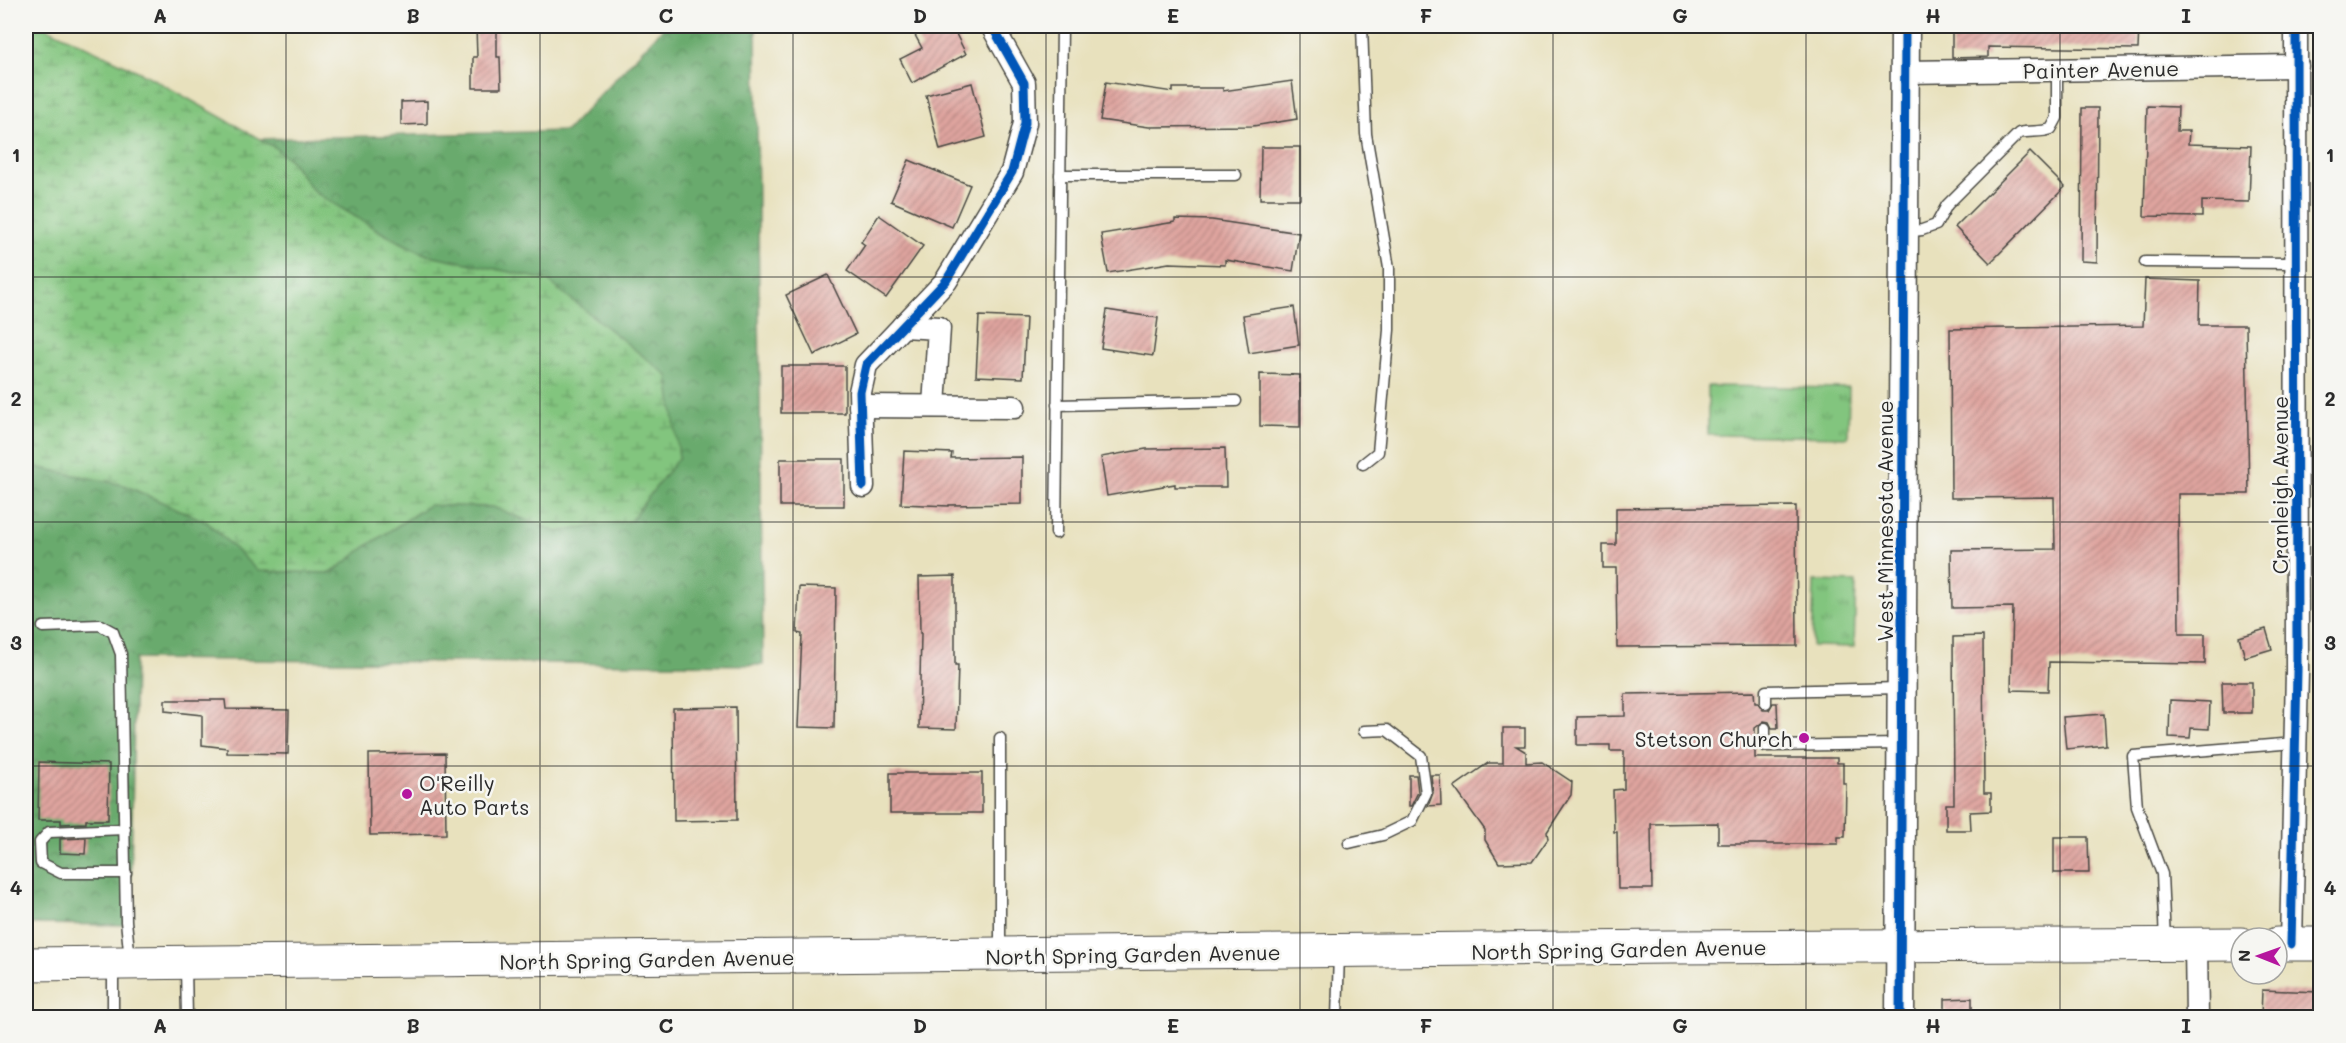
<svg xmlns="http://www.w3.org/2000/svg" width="2346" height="1043" viewBox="0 0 2346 1043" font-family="Mali,sans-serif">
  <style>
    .forest { fill: url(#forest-crowns); stroke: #4a6a4c; stroke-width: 1.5 }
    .wetland { fill: url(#wetland-marsh); stroke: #567854; stroke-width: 1.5 }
    .park { fill: url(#park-tufts); stroke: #567854; stroke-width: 1.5 }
    .building { fill: url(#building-hatch) }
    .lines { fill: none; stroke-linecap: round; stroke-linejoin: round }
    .service-casing { stroke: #474641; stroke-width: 13 }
    .minor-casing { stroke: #474641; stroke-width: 25 }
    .tertiary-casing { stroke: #474641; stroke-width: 31 }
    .trunk-casing { stroke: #474641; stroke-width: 35 }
    .service { stroke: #fff; stroke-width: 10 }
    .minor { stroke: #fff; stroke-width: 22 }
    .tertiary { stroke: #fff; stroke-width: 28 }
    .trunk { stroke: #fff; stroke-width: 33 }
    .cycleway-casing { stroke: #f6f6f2; stroke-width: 13 }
    .cycleway { stroke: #0057b8; stroke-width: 9 }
    .grid { fill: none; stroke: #2b2b2b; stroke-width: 1.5; stroke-opacity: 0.55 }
    .poi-dot { fill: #b5179e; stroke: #f6f6f2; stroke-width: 2 }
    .labels { text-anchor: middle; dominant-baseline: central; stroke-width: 5; stroke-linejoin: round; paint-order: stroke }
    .street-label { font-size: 21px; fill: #2b2b2b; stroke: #f6f6f2 }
    .poi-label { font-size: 21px; fill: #2b2b2b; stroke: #f6f6f2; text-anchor: end }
    .neatline { fill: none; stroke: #2b2b2b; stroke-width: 2 }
    .grid-label { font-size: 20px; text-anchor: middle; font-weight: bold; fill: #2b2b2b }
  </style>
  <defs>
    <pattern id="forest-crowns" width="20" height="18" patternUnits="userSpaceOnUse" patternTransform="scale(1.5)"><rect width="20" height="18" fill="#69aa6d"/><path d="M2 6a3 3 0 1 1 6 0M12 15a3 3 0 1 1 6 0" fill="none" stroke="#578b5a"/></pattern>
    <pattern id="wetland-marsh" width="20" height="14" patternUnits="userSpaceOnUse" patternTransform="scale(1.5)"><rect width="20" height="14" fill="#82c57e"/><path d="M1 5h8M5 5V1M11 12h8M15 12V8" fill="none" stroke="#6ba067"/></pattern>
    <pattern id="park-tufts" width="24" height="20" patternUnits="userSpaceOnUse" patternTransform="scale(1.5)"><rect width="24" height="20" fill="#82c57e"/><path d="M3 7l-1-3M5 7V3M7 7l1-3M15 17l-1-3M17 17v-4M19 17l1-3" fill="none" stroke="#6ba067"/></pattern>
    <pattern id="building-hatch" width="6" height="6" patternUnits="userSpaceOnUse" patternTransform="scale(1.5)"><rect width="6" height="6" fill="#dfa49f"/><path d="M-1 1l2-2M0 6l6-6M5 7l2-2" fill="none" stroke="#b58682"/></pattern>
  </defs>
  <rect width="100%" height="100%" fill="#f6f6f2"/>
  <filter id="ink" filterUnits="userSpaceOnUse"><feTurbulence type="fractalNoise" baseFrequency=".0167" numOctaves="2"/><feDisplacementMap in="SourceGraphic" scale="12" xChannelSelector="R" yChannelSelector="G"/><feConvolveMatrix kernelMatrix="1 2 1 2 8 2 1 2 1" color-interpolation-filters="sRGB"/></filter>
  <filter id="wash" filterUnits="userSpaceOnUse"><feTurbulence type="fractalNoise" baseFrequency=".008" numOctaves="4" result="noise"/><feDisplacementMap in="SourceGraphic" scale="24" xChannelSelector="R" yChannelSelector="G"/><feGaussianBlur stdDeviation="1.35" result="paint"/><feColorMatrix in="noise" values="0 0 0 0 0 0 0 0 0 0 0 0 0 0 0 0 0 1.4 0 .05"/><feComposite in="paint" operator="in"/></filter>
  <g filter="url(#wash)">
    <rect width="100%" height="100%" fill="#e8e1bd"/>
    <path class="forest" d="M713,26H756L763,665L135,659L130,925L26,924V465L124,485L207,522L259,571L331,573L368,545L429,505L493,507L557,532L547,280L424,254L384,234L314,192L291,161L274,147L258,139L566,131L663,28Z"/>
    <path class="wetland" d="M26,26H43L146,75L274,147L291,161L314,192L384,234L424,254L547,280L668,376L679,457L630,521L557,532L493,507L429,505L368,545L331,573L258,571L207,522L124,485L26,465Z"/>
    <g class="park">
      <path d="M1708,386L1849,388L1848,437L1708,435Z"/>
      <path d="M1814,581L1856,582L1854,647L1812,646Z"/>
    </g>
    <g id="blocks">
      <g class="building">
        <path d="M910,26H952L966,54L912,83L900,59L922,48Z"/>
        <path d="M1952,26H2139L2138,49L1988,47V57L1952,58Z"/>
        <path d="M476,27H497V57H500L501,88H473V57H477Z"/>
        <path d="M1292,81L1297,119L1253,126L1149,127L1100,120L1106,82L1173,92V88H1223V91Z"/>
        <path d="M972,83L986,137L940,150L926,95Z"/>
        <path d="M427,101V124L401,125V102Z"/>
        <path d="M2147,106L2178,107L2177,131H2189L2188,144L2251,146L2249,202L2202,201V217L2144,216Z"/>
        <path d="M2082,108H2098L2097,262L2081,261Z"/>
        <path d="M1261,147H1300V199H1260Z"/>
        <path d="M2030,152L2065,187L1990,263L1955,227Z"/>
        <path d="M909,160L970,185L952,227L891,201Z"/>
        <path d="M879,215L923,246L886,298L847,271L865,245L861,242Z"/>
        <path d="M1175,219L1212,220L1299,233L1293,271L1225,260V265L1169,263L1108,273L1101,234L1175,222Z"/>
        <path d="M828,275L856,334L814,355L786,295Z"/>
        <path d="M2145,279L2200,281L2199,325H2246L2249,494H2178L2179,634H2205V664L2049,662L2048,691L2011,690L2013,607L1952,608L1951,550L2055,549L2054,497L1951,498L1950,329L2143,326Z"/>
        <path d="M1294,307L1299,345L1249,353L1243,315Z"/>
        <path d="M1107,310L1158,318L1153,356L1101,348Z"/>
        <path d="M979,316L1026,318L1023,378L976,376Z"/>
        <rect x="781" y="366" width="64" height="47"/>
        <path d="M1260,374L1300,375V427L1260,426Z"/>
        <path d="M1225,448L1226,487H1175V484L1107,496L1101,457L1146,449Z"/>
        <path d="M904,451L952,453L951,458L1022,457V504L949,505V506L901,504Z"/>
        <rect x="780" y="459" width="64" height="47"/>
        <path d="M1796,506L1797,646L1617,647L1616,568H1603V545H1616V508Z"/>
        <path d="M955,576V665H958L956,729L919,728L921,633H920L919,577Z"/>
        <path d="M799,587L836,588L834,728L798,727L802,634L797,633Z"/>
        <path d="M2266,629L2272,649L2245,657L2239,637Z"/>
        <path d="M1983,636L1984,793H1991V811L1970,812L1971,830H1946V804H1954L1953,637Z"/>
        <path d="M2222,682H2252V713H2223Z"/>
        <path d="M1754,692L1755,703H1758L1763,710H1769L1773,703H1777L1778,728H1772L1769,722L1764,721L1755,728V758H1837V763H1843V783H1846L1845,837H1838V844H1718V823L1651,824L1652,889H1618L1617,832H1614L1613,790L1624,789V751H1610V745H1577V717L1625,716V694Z"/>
        <path d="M165,700H225L226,709L289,710L288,754L227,753V748L202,745V715L165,711Z"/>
        <path d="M2170,700L2210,702L2209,729L2191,728L2190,738L2169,737Z"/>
        <path d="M736,707L737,820L674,821L673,708Z"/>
        <path d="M2104,714L2106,745L2066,749L2063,717Z"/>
        <path d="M1503,728H1525V746H1516L1526,752V763L1542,762L1572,782L1571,795L1547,832L1548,839L1532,862L1499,863L1485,840V830L1454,787L1488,763H1503Z"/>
        <path d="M445,753L446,834L370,835L369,754Z"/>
        <path d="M39,762L109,764L108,820H86V823L61,824V820H38Z"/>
        <rect x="890" y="773" width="92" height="40"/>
        <path d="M1409,775H1416L1418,792L1411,806H1409Z"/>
        <path d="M1431,775H1440L1441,805L1428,806L1433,793Z"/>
        <path d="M2054,837H2088L2089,873H2054Z"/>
        <path d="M86,838L85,854L60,853V839Z"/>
        <path d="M2262,990L2320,992V1015L2261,1017Z"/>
        <path d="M1972,998V1017H1945V999Z"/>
      </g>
    </g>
  </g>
  <g filter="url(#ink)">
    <use href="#blocks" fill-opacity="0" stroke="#474641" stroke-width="1.5"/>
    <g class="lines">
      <defs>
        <g id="service">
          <path d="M1362,26L1366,134L1389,268V330L1378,452L1363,464"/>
          <path d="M1060,175H1236"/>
          <path d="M1904,232L1922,230L1936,225L1947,205L2019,133C2030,130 2041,133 2051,129L2057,118V70"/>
          <path d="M2145,262L2297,263"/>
          <path d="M1057,405L1236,401"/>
          <path d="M1056,533L1062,26"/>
          <path d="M43,627L100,625L113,632L121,654L126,921L130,960"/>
          <path d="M1766,703V691L1900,688"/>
          <path d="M1765,728V746L1900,744"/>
          <path d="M125,829L49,832L40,842L41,863L61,873H126"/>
          <path d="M1349,843L1383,835L1412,821L1426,793L1421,756L1387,730L1364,731"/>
          <path d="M2165,941L2162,874L2137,807L2133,756L2296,743"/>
          <path d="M1000,949V738"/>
          <path d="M113,967V1018"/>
          <path d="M186,967L187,1018"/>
          <path d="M1337,1018L1339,953"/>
        </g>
        <g id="minor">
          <path d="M1905,72L2297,66"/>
          <path d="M903,326L939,328L934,406"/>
          <path d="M860,406L1014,407"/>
          <path d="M863,486L860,392L866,365L946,281L1012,172L1025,123L1024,83L992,26"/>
          <path d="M2196,944L2197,1018"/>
          <path d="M2291,944L2297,671L2296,26"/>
        </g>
        <path id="tertiary" d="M1900,1018L1905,26"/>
        <g id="trunk">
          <path d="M2277,944H2320"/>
          <path d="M26,964L1669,947L2241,944"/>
        </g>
      </defs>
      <use href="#service" class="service-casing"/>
      <use href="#minor" class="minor-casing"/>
      <use href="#tertiary" class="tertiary-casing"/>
      <use href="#trunk" class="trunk-casing"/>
      <use href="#service" class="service"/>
      <use href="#minor" class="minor"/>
      <use href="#tertiary" class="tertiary"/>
      <use href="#trunk" class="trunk"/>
      <defs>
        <g id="cycleway">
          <path d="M863,486L860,392L866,365L946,281L1012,172L1025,123L1024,83L992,26"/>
          <path d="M2291,944L2297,671L2296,26"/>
          <path d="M1900,1018L1905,26"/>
        </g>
      </defs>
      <use href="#cycleway" class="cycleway-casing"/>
      <use href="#cycleway" class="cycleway"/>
    </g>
  </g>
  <path class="grid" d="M286,26V1018M540,26V1018M793,26V1018M1046,26V1018M1300,26V1018M1553,26V1018M1806,26V1018M2060,26V1018M26,277H2320M26,522H2320M26,766H2320"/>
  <g class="poi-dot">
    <circle cx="1804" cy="738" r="6"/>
    <circle cx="407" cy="794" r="6"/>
  </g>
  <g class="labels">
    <g class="street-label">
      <text transform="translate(2101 69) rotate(-1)">Painter Avenue</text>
      <text transform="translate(2279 485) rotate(-90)">Cranleigh Avenue</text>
      <text transform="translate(1884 521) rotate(-90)">West Minnesota Avenue</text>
      <text transform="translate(1619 949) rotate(-1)">North Spring Garden Avenue</text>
      <text transform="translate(1133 954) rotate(-1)">North Spring Garden Avenue</text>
      <text transform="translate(647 959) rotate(-1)">North Spring Garden Avenue</text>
    </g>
    <g class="poi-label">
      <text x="1792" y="738">Stetson Church</text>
      <text x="419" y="782" text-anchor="start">O'Reilly<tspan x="419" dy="24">Auto Parts</tspan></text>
    </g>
  </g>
  <rect width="2346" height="1043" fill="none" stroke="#f6f6f2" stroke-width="66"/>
  <g transform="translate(2259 956) rotate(271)"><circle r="28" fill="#f6f6f2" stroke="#a5a5a2" stroke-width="1.5"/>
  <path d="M0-4.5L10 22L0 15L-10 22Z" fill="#b5179e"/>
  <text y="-9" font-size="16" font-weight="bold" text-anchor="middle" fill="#2b2b2b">N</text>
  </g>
  <rect x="33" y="33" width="2280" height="977" class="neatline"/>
  <g class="grid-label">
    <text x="160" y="23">A</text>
    <text x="413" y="23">B</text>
    <text x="666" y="23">C</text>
    <text x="920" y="23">D</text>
    <text x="1173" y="23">E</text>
    <text x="1426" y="23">F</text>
    <text x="1680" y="23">G</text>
    <text x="1933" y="23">H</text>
    <text x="2186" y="23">I</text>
    <text x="16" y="162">1</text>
    <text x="2330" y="162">1</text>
    <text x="16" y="406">2</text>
    <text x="2330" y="406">2</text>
    <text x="16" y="650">3</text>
    <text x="2330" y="650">3</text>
    <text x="16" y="895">4</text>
    <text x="2330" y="895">4</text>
    <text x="160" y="1033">A</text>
    <text x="413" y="1033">B</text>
    <text x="666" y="1033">C</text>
    <text x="920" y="1033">D</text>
    <text x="1173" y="1033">E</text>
    <text x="1426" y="1033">F</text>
    <text x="1680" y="1033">G</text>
    <text x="1933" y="1033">H</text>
    <text x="2186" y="1033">I</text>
  </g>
</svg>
